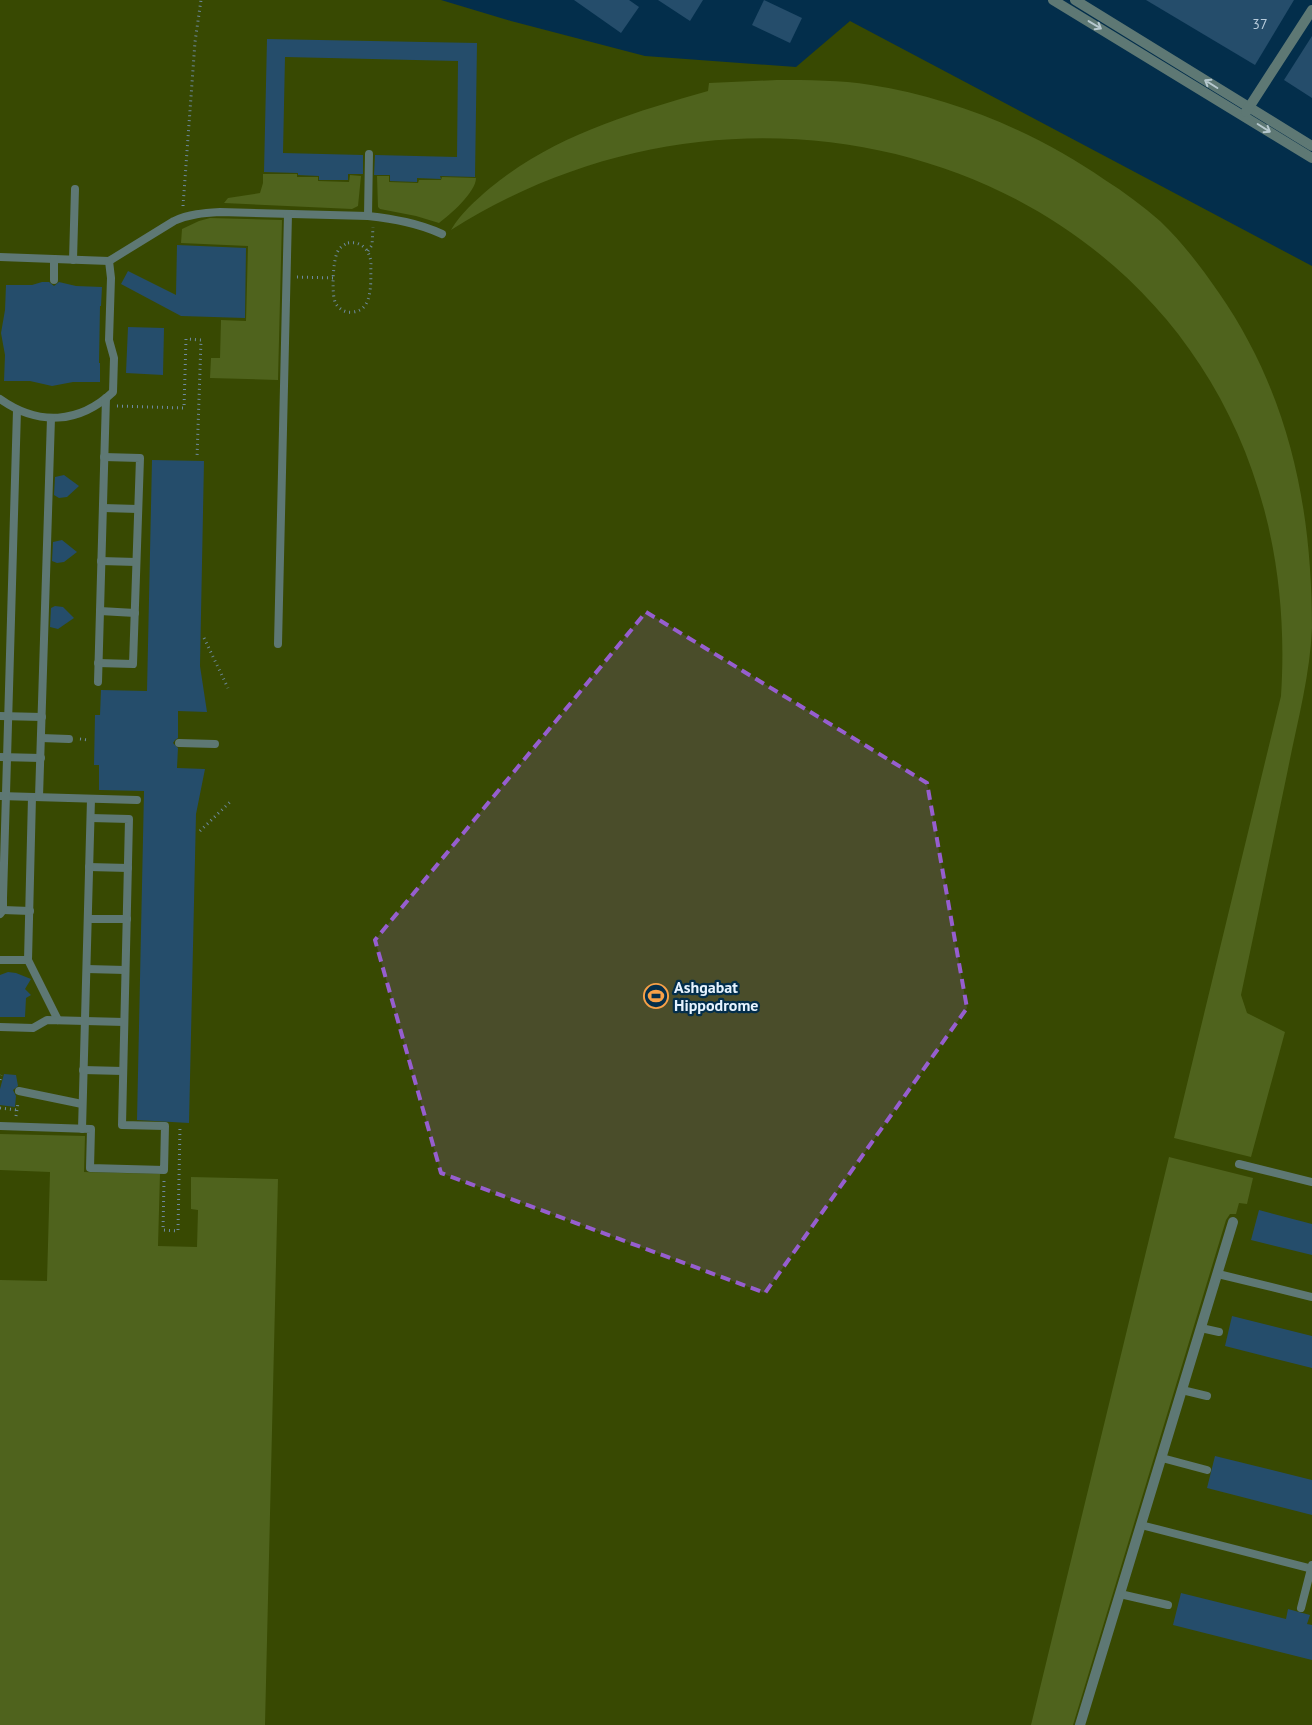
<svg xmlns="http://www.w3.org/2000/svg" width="1312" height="1725" viewBox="0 0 1312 1725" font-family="'PT Sans',sans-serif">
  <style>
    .green { fill: #384902 }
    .forest { fill: #4f631d }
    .building { fill: #254d6b }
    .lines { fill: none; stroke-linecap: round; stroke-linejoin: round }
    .path { stroke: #6d8a9f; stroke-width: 3; stroke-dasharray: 1 4; stroke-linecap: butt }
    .service { stroke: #5e7874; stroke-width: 8 }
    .minor { stroke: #5e7874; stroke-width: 10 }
    .oneway { stroke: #b6c8ce }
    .marked { fill: #965ecf; fill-opacity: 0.2; stroke: #965ecf; stroke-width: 4; stroke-dasharray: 10 6; stroke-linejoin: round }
    .labels { text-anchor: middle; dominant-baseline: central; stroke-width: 4.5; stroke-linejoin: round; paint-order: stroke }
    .number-label { font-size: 14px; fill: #b6cada }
    .poi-label { font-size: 16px; font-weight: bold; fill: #e6f3ff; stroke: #032e4b; text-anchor: start }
  </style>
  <rect width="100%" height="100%" fill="#032e4b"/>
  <path class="green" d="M0,0H441L511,21L645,56L796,67L850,21L1312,266V1725H0Z"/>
  <g class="forest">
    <path d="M777,80C809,80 840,80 871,85C954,98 1036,132 1105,180C1124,192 1143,206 1160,221C1183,243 1201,267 1219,293C1289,394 1312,506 1312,628C1310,676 1297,723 1288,769C1272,845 1257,920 1241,995L1247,1013L1285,1032L1251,1157L1174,1138L1281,696C1312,219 813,0 451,230C461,213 475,201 490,188C553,136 631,113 708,91L709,83Z"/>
    <path d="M263,174H297V177H318V181L349,182L350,175L361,176L358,206L352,209L224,203L228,198L260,193L263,183Z"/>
    <path d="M377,176H389V182L418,183L419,180H441L442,177L476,178C476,192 450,215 439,223L416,216L380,209L378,207Z"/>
    <path d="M210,218L282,220L278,380L210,378L211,358H220L221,320L246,321L248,246L181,243L182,229L199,221Z"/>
    <path d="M0,1134L85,1136L84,1172L160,1174L158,1246L197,1247L198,1210L191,1209V1177L278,1179L265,1725H0V1280L47,1281L50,1172L0,1170Z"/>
    <path d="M1169,1157L1253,1178L1247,1204L1239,1203L1236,1214H1230L1226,1220L1073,1725H1031Z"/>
  </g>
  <g class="building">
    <path d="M574,0H629L639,7L621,33Z"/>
    <path d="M658,0H703L690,21Z"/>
    <path d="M764,0L802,18L790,43L752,25Z"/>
    <path d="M1146,0H1294L1255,65Z"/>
    <path d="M1312,36V98L1284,80Z"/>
    <path d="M267,39L477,43L475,177L440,176L441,179L417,178V182L390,181V175H374L375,155L457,157L458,61L285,57L283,153L363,155V174H348V180H319V176L298,175V173L264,172Z"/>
    <path d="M177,245L246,248L245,318L181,316L121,284L128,271L176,295Z"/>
    <path d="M42,282H49L54,286L59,282L76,286L102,287L101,306H100L99,363H100V382H73L52,386L30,381H4L5,355L1,333L5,310L6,285H32Z"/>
    <path d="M128,327L164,328L163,375L126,373Z"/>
    <path d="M152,460L204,461L200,666L207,712L178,711V738L175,740L173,743L178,748L177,768L205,769L196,814L189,1123L137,1120L144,791L99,790V765H94L95,715H100L101,690L147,691Z"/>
    <path d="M64,475L79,486L67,497L59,498L54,495L55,477Z"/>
    <path d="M62,540L77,552L64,562L57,563L52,561L53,542Z"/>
    <path d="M55,606L63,607L74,618L58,629L50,627L51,608Z"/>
    <path d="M8,972L16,973L31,979L25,989L31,995L26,998L25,1017H0V975Z"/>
    <path d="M4,1074L16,1075L18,1086L13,1090L16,1096L15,1107L0,1105V1089Z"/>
    <path d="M1259,1210L1312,1224V1255L1251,1240Z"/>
    <path d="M1232,1316L1312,1336V1368L1225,1346Z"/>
    <path d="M1215,1456L1312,1480V1515L1207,1488Z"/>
    <path d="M1181,1593L1286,1619L1288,1609L1310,1615L1307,1624L1312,1625V1660L1173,1625Z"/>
  </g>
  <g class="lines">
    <g class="path">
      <path d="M183,206L195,42L201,0"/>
      <path d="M348,243C361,241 369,249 371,262C370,277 375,310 353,312C346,313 340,310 336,304C331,296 333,262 337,253C339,248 343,245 348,243Z"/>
      <path d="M368,251L372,245L373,227"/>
      <path d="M297,277L334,278"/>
      <path d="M117,406L184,408L186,339L201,340L197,458"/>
      <path d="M204,638L228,688"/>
      <path d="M80,739L88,740"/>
      <path d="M200,831L230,802"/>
      <path d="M0,1080L1,1075"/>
      <path d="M0,1108L17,1110"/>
      <path d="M16,1116L18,1103"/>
      <path d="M164,1181L163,1230L178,1231L180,1125"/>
    </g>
    <g class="service">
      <path d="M368,216L369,154"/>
      <path d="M0,257L109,261L174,221C189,214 204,213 220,212L368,216C394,219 418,223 442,234"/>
      <path d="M73,260L75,189"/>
      <path d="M54,280V259"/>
      <path d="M0,399C38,426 79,424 113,392L114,358L109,340L111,278L109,261"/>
      <path d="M103,508L138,509"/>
      <path d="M101,561L136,562"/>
      <path d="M100,611L135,613"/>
      <path d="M278,644L288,214"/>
      <path d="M98,663L133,664L140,458L104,457"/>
      <path d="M98,682L106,398"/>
      <path d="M0,716L42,717"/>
      <path d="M41,738L69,739"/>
      <path d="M179,743L215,744"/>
      <path d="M0,757L41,758"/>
      <path d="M0,796L137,800"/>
      <path d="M32,797L28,960L58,1020"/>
      <path d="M39,797L51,418"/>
      <path d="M89,867L128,868"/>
      <path d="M3,910L30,911"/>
      <path d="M0,914L3,910V898L17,410"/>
      <path d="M88,919H127"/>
      <path d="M0,960H28"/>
      <path d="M87,969L125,970"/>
      <path d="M0,1027L33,1028L47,1020L124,1022"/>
      <path d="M83,1070L123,1071"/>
      <path d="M19,1091L82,1104"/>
      <path d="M0,1126L91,1129L90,1168L164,1170L165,1126L122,1125L129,819L91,818"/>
      <path d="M82,1129L91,799"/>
      <path d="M1239,1164L1312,1182"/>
      <path d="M1218,1274L1312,1297"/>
      <path d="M1201,1328L1219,1332"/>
      <path d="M1182,1390L1207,1396"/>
      <path d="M1162,1458L1207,1470"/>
      <path d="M1141,1525L1312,1569"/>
      <path d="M1120,1594L1168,1605"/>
      <path d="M1301,1608L1312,1565"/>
    </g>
    <g class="minor">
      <path d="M1053,0L1312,158"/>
      <path d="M1075,0L1312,146"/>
      <path d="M1246,112L1312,10"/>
      <path d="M1080,1725L1233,1222"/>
    </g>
  </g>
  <defs><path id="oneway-shaft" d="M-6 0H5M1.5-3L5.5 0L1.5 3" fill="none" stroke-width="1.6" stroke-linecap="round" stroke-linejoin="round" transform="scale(1.25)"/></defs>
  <g class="oneway">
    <use href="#oneway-shaft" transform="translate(1095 25) rotate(31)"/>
    <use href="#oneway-shaft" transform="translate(1211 84) rotate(-148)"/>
    <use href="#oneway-shaft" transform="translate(1264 128) rotate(32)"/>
  </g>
  <path class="marked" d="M646,612L927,783L967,1008L765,1293L441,1173L375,940Z"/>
  <defs>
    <symbol id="stadium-ring" viewBox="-11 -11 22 22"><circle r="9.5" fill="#032e4b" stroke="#f7a148" stroke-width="1.5"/><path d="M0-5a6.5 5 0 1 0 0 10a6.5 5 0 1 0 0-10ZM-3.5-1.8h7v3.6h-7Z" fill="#f7a148"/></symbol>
  </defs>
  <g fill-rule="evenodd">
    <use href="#stadium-ring" x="642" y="982" width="28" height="28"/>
  </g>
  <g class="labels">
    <g class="number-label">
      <text x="1260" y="24">37</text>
    </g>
    <g class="poi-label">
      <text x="674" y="987">Ashgabat<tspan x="674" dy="18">Hippodrome</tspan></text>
    </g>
  </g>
</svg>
